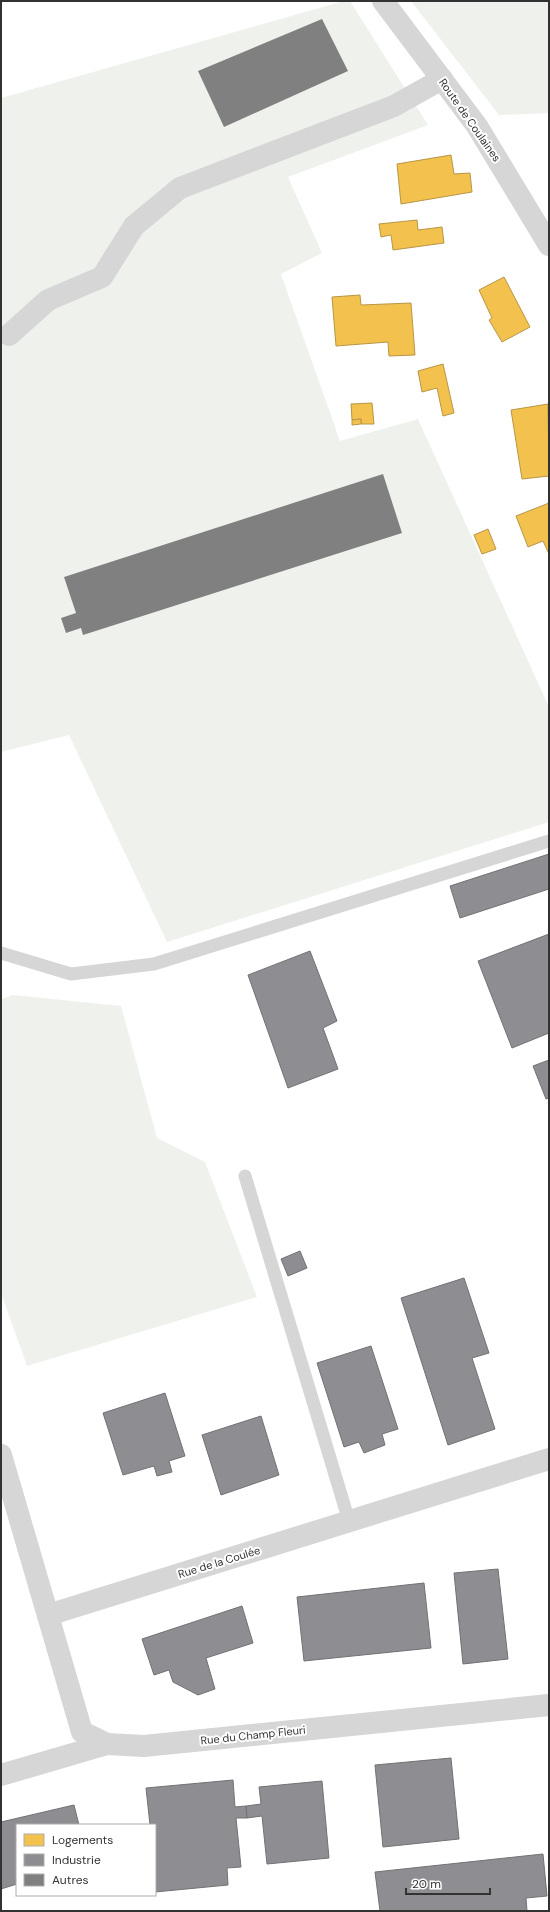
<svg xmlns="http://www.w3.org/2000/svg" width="550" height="1912" viewBox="0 0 550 1912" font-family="'DM Sans',sans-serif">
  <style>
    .green { fill: #eff2ec }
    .homes { fill: #f2c14e; stroke: #b89646 }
    .industry { fill: #8d8d92; stroke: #727275 }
    .building { fill: #808080 }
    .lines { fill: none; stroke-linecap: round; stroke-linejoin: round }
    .service { stroke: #d6d6d6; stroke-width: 13 }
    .minor { stroke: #d6d6d6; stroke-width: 22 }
    .tertiary { stroke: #d6d6d6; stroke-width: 22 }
    .labels { text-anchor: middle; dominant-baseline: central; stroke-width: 4; stroke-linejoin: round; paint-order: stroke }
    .street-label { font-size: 11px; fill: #323232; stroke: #fff }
  </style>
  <rect width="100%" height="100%" fill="#fff"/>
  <g class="green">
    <path d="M344,1H350L428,125L288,177L322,253L281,274L340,441L418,419L549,707V822L167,942L69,735L1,752V98Z"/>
    <path d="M411,1H549V113L499,115Z"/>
    <path d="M13,995L121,1006L157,1138L205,1162L257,1297L27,1366L1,1293V999Z"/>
  </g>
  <g class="homes">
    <path d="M451,155L454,174L470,173L472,192L401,204L397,164Z"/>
    <path d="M417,220L418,230L442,227L444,243L393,250L391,235L381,237L379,224Z"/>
    <path d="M504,277L530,327L502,342L489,320L492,318L479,290Z"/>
    <path d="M360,295L361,305L411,303L415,355L389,356L388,342L336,346L332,297Z"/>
    <path d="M443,364L454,413L443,416L437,388L422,392L418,371Z"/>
    <path d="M372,403L374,424H361V419L352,420L351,404Z"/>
    <path d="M548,404L549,476L522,479L511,410Z"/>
    <path d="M361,419V424L352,425V420Z"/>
    <path d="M549,503V554L543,541L528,547L516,516Z"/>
    <path d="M488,529L496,549L482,554L474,535Z"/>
  </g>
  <g class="industry">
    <path d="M549,854V889L460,918L450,886Z"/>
    <path d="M549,934V1033L512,1048L478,961Z"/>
    <path d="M310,951L337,1021L323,1028L338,1069L288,1088L248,975Z"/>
    <path d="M549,1060V1098L546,1099L533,1066Z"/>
    <path d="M300,1251L307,1268L288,1276L281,1259Z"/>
    <path d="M464,1278L489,1353L472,1358L495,1429L448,1445L401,1298Z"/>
    <path d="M371,1346L398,1429L382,1434L385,1445L364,1453L359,1442L344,1447L317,1363Z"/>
    <path d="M165,1393L185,1456L169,1461L172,1472L157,1476L154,1466L123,1475L103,1413Z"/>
    <path d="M261,1416L279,1475L221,1495L202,1435Z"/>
    <path d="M498,1569L508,1659L463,1664L454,1573Z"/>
    <path d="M424,1583L431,1648L304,1661L297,1597Z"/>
    <path d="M242,1606L253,1643L206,1658L215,1689L198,1695L173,1682L169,1670L154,1675L142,1639Z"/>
    <path d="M451,1758L459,1839L383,1847L375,1765Z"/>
    <path d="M233,1780L235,1807L246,1806L247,1818H236L241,1867L227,1868L228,1885L155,1892V1825H150L146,1788Z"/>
    <path d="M322,1781L329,1858L267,1864L262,1816L247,1818L246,1806L261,1804L259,1787Z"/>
    <path d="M74,1805L79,1825H17V1884L1,1889V1822Z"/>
    <path d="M543,1854L547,1896L526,1898L527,1911H380L375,1872Z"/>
  </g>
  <g class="building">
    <path d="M322,19L348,71L224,127L198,71Z"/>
    <path d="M383,474L402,533L83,635L81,628L66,633L61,618L76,613L64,577Z"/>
  </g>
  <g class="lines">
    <g class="service">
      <path d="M1,953L71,974L154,964L549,841"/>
      <path d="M245,1176L349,1521"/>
    </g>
    <g class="minor">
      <path d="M9,335L48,300L102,277L134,226L180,188L394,106L442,79"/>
      <path d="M1,1455L82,1732L107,1744L144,1746L549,1705"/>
      <path d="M48,1615L549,1459"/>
      <path d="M1,1775L107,1744"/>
    </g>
    <path class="tertiary" d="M383,1L477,126L549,245"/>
  </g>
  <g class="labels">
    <g class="street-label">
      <text transform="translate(470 120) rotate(55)">Route de Coulaines</text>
      <text transform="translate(219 1562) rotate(-17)">Rue de la Coulée</text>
      <text transform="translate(253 1735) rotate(-6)">Rue du Champ Fleuri</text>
    </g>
  </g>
  <rect width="550" height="1912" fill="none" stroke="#323232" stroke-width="4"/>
  <rect x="16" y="1824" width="140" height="72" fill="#ffffff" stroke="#adadad"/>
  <rect x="24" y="1834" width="20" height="12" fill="#f2c14e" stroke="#adadad"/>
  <text x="52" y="1844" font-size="12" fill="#323232">Logements</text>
  <rect x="24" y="1854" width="20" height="12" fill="#8d8d92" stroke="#adadad"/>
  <text x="52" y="1864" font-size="12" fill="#323232">Industrie</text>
  <rect x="24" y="1874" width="20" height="12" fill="#808080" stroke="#adadad"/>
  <text x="52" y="1884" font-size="12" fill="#323232">Autres</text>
  <path d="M406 1888v6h84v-6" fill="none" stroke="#323232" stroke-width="2"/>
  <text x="412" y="1888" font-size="12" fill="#323232" stroke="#ffffff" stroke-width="3" paint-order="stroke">20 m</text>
</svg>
